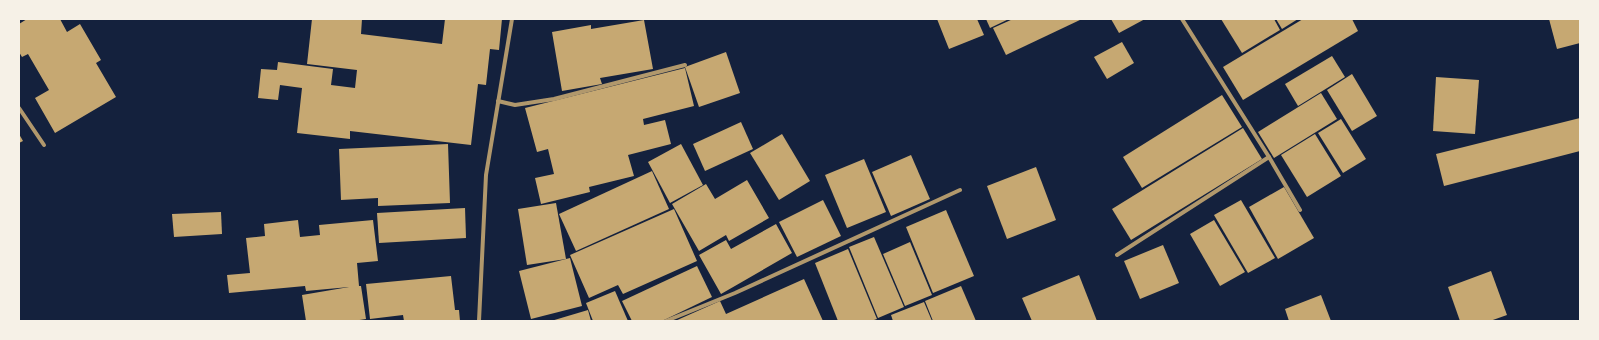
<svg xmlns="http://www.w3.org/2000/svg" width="1599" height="340" viewBox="0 0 1599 340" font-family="'Work Sans',sans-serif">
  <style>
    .building { fill: #c6a872 }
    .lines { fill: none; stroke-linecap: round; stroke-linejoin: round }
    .minor { stroke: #b1986c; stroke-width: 4 }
  </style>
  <rect width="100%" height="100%" fill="#14213d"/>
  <g class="building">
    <path d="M27,19H60L67,32L80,24L101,60L96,63L116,97L55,133L35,98L49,90L28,54L22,57L19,52V24Z"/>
    <path d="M312,19H362L361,34L442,44L445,19H502L499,50L490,49L486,85L478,84L471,145L350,131V139L297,133L302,88L280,85L278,100L258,98L261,69L277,70L278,62L333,69L331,85L355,88L357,70L307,64Z"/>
    <path d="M937,19H977L984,35L949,49Z"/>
    <path d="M986,19H1009L990,28Z"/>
    <path d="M1013,19H1082L1006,55L993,28Z"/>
    <path d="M1111,19H1145L1119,33Z"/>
    <path d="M1221,19H1274L1280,30L1242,53Z"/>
    <path d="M1276,19H1298L1282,29Z"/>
    <path d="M1303,19H1352L1358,31L1243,100L1223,67Z"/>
    <path d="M1549,19H1580V43L1557,49Z"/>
    <path d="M644,20L653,69L600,78L602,84L562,91L552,32L591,25V29Z"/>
    <path d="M1122,42L1134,63L1107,79L1094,57Z"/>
    <path d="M726,52L740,93L699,107L685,67Z"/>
    <path d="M1332,56L1345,77L1298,106L1285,84Z"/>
    <path d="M685,68L694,106L643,119L644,125L665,120L671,144L628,155L634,176L589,187L590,192L541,204L535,178L554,174L548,149L537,152L525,108Z"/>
    <path d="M1352,74L1377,116L1352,131L1327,90Z"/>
    <path d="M1436,77L1479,80L1475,134L1433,131Z"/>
    <path d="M1321,93L1337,119L1274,158L1258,132Z"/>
    <path d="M1222,95L1242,127L1142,188L1123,157Z"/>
    <path d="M1580,118V151L1444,186L1436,154Z"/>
    <path d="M1341,119L1366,159L1343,173L1318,133Z"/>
    <path d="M741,122L753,149L705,171L693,144Z"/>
    <path d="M1243,128L1262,159L1131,240L1112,209Z"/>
    <path d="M19,134L23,141L19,143Z"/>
    <path d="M782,134L810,181L779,200L750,153Z"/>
    <path d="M1315,134L1341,176L1307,197L1281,155Z"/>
    <path d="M448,144L450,203L378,206V198L341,200L339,149Z"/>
    <path d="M681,144L703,185L670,203L648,162Z"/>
    <path d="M911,155L930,199L891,216L872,172Z"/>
    <path d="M864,159L886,212L847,228L825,175Z"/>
    <path d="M1036,167L1056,220L1007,239L987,186Z"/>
    <path d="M652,171L669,209L576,251L559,214Z"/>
    <path d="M747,180L769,218L729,241L726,235L699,251L672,204L706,184L715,199Z"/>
    <path d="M1284,187L1314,238L1278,259L1249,207Z"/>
    <path d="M823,200L841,236L797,257L779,222Z"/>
    <path d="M1241,200L1275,258L1248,273L1214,215Z"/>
    <path d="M556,203L566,259L527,265L518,209Z"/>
    <path d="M465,208L466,238L379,243L377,213Z"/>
    <path d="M674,209L697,261L623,294L618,285L589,298L570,255Z"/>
    <path d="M946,210L974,276L933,293L906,227Z"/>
    <path d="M221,212L222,234L174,237L172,214Z"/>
    <path d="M298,220L300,237L320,235L319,225L373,220L378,261L357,263L359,286H361L366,319L353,321H306L302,295L349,287L306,291L305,286L229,293L227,275L250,273L246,238L265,236L264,224Z"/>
    <path d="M1214,220L1245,272L1220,286L1190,234Z"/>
    <path d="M776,224L792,253L721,294L699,255L726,240L731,249Z"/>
    <path d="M874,237L904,307L878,318L849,247Z"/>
    <path d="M910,242L932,295L905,306L883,254Z"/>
    <path d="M1163,245L1179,283L1140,299L1124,261Z"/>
    <path d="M848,249L877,319L871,321H838L815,263Z"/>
    <path d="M570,258L582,306L531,319L519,271Z"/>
    <path d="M697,266L712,297L662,321H632L622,301Z"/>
    <path d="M1491,271L1507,315L1490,321H1460L1448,287Z"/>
    <path d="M1079,275L1097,321H1032L1022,298Z"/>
    <path d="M451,276L455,310H459L460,321H404L403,315L370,319L366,284Z"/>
    <path d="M804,279L823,321H675L720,301L726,314Z"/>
    <path d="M961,286L976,321H933L925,301Z"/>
    <path d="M615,291L628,321H593L586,303Z"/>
    <path d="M1321,295L1331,321H1289L1285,309Z"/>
    <path d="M924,302L932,321H893L891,315Z"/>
    <path d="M588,310L591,321H551Z"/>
  </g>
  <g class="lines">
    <g class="minor">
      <path d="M1182,19L1269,157L1300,210"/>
      <path d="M498,101L515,105L554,99L685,65"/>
      <path d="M19,108L44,145"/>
      <path d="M1117,255L1269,157"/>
      <path d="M479,321L486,175L512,19"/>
      <path d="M666,321L735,293L960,190"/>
    </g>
  </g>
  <rect width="1599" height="340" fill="none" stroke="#f6f1e7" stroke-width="40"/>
</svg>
